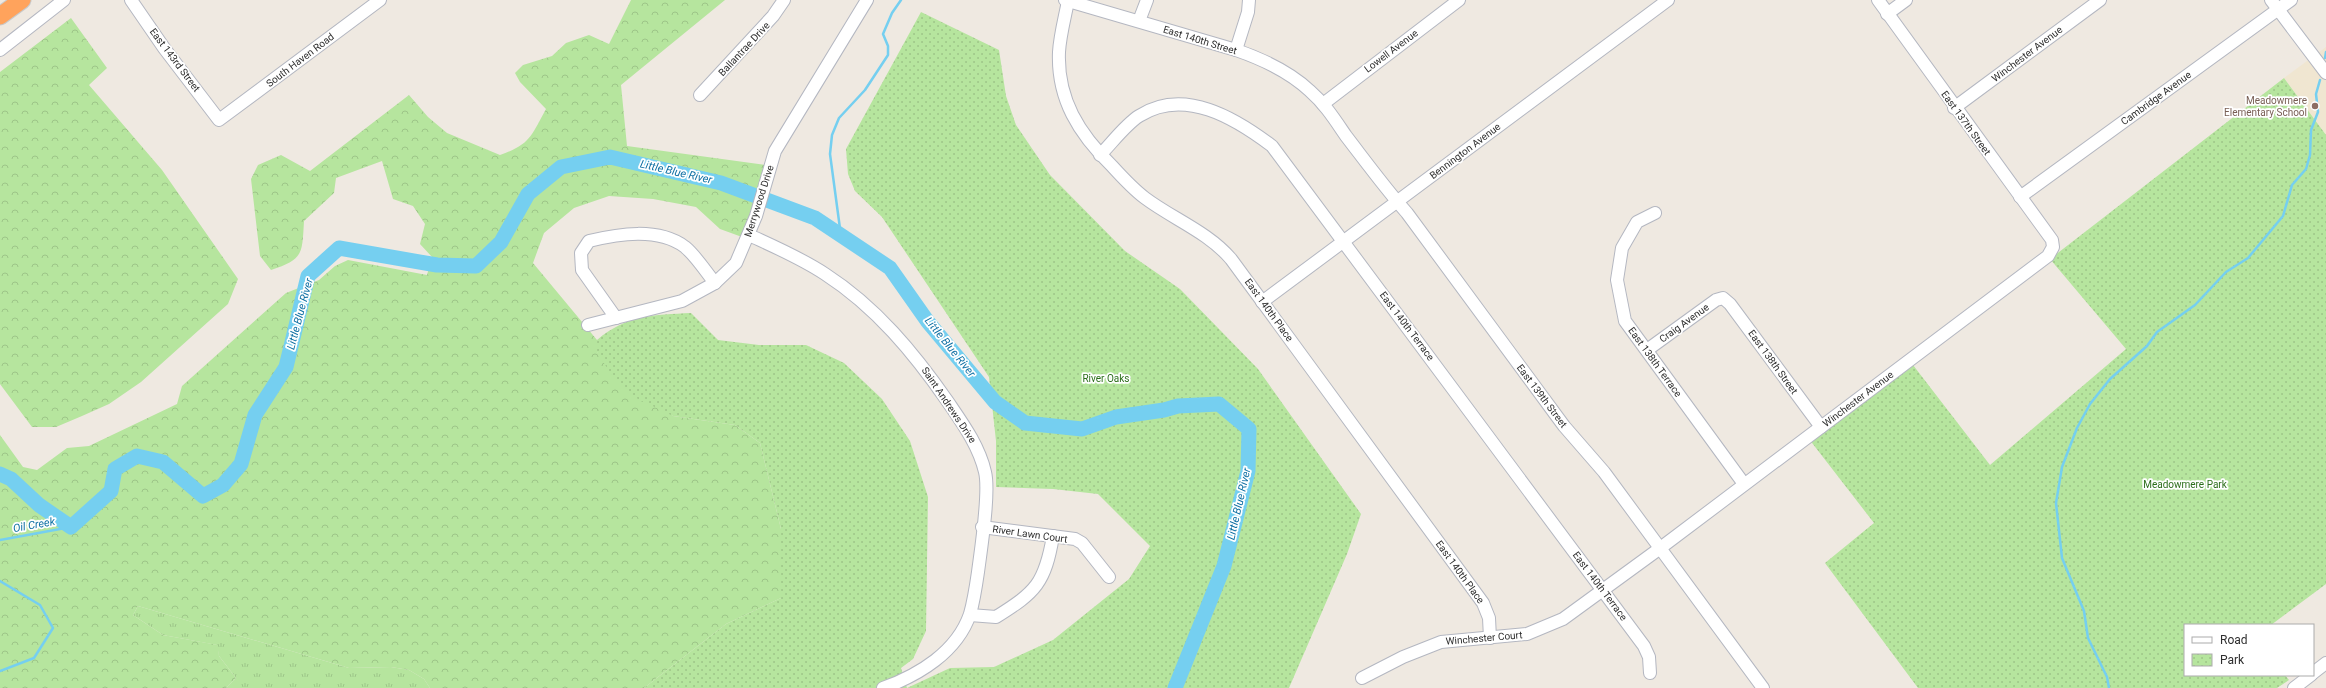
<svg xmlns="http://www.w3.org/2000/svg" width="2326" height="688" viewBox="0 0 2326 688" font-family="Roboto,sans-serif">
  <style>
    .education { fill: #f0e6d1 }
    .grass { fill: url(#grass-tufts) }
    .forest { fill: url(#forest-crowns) }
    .park { fill: url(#park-dots) }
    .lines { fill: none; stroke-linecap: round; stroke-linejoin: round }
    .stream { stroke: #75cff0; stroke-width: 2.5 }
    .river { stroke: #75cff0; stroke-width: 15 }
    .minor-casing { stroke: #b4b7c1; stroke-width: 14 }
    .highway-casing { stroke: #c9c9c9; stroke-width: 19 }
    .minor { stroke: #fff; stroke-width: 12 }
    .highway { stroke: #ffa35c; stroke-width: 17 }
    .education-dot { fill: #8d6e63; stroke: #fff; stroke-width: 1.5 }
    .labels { text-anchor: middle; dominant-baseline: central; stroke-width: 3.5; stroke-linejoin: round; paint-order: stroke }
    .street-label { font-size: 10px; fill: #2e2e2e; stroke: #fff }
    .education-label { font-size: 10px; fill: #785e54; stroke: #fff; text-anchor: end }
    .park-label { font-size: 10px; fill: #2c6e1b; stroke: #fff }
    .water-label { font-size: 11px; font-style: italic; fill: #0d6fa3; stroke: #fff }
  </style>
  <defs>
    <pattern id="grass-tufts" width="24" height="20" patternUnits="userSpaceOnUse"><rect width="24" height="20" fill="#b6e59e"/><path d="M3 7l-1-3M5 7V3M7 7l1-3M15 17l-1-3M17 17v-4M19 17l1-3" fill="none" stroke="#9dc588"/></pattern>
    <pattern id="forest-crowns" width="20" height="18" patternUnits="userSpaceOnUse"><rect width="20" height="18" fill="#b6e59e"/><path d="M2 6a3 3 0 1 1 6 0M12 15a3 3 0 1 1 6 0" fill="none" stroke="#9dc588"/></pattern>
    <pattern id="park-dots" width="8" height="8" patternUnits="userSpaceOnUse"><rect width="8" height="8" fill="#b6e59e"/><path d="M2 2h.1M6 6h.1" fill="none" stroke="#9dc588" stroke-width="1.8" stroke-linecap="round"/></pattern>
  </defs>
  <rect width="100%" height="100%" fill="#efe9e1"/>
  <path class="education" d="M2326,47V135L2284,78Z"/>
  <path class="grass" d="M138,606L349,668L391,667L409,670L424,679L430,688H226L236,678L219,656L217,645L163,635L133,615Z"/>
  <g class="forest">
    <path d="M631,0H725L621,85L627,146L766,165L742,237L720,229L696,207L653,199L609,196L574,208L544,233L533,263L597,340V352L673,416L735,425L760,443L781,529V598L726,624L644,688H430L424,679L409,670L391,667L349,668L138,606L133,615L163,635L218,645L219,656L236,678L226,688H0V435L23,467L37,470L67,448L89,446L177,404L182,386L286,293L319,280L335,266L348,260L427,275L432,257L420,244L425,224L413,206L393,199L382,161L336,178L334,193L304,221C302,254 304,259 271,270L260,256L251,179L258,165L281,155L310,171L409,95L428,117L447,133L500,155C531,144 531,136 546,109L520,82L515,73L523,65L552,56L566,43L589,35L609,44Z"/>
    <path d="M71,18L107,68L89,85L162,170L238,279L228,304L141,382L109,404L82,416L56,427H32L0,384V72Z"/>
  </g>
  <g class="park">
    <path d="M921,12L999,50L1006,96L1016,125L1050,175L1125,251L1180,289L1258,369L1361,514L1347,554L1289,688H644L726,624L781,598V529L760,443L735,425L673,416L636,398L614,379L597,352V340C626,315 654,315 691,313L718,340L759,345H806L844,363L882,399L910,441L928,497L926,631L913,659L901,668L907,688L950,668L994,667L1053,640L1129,579L1150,546L1098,494L1053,489L996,487V441L989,377L882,217L855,191L848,174L846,149Z"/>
    <path d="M2284,78L2326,135V584L2271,625H2185V675H2285L2289,680L2277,688H1918L1825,563L1874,523L1809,439L1913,365L1990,465L2126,349L2050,259Z"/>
  </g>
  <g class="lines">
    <g class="stream">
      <path d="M2325,58L2326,52"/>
      <path d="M841,236L830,154L832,135L839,118L865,90L888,55V46L883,34L892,13L901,0"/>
      <path d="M0,540L71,527"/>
      <path d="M0,581L40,605L53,628L34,658L0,671"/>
      <path d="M2109,688L2107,677L2088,638L2084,611L2062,558L2056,503L2062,467L2077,428L2090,404L2110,379L2147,346L2157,332L2195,305L2226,272L2248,258L2283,216L2292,185L2306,169L2310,155L2311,130L2318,112L2316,94L2320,80"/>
    </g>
    <path class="river" d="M0,474L11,479L39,505L71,527L111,491L115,469L137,456L163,462L203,496L223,485L241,464L255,415L286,367L308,276L339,248L437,265L476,266L501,242L528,194L561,167L610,157L721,183L815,218L890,268L928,322L995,402L1025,423L1082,429L1116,417L1164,410L1178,406L1219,404L1249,429L1248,471L1224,566L1175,688"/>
    <defs>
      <g id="minor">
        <path d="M131,0L164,48L219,120L380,0"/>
        <path d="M1065,0L1236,50C1262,59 1290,72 1310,91C1325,104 1335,120 1346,136C1366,162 1385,188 1407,213L1564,426L1604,472L1763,688"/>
        <path d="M2271,0L2326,73"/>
        <path d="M1068,1C1065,17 1060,35 1059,52C1057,99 1079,134 1112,166C1122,177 1133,189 1145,198C1173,219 1208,232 1231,259L1483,603L1489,618L1490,638"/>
        <path d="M1887,14L1906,0"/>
        <path d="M1139,21L1147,0"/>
        <path d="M0,50L64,0"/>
        <path d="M1236,50L1248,12L1249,0"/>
        <path d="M700,95L773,16L784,0"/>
        <path d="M1323,104L1459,0"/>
        <path d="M1954,108L2100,0"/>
        <path d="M1100,155C1112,143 1125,125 1139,116C1184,87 1235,118 1272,146L1644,646L1649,657L1650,673"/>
        <path d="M2020,197L2291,0"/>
        <path d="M1655,213L1637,222L1622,248L1617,280L1625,321L1744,484"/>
        <path d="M749,235C775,247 801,258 825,274C876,307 914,353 948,402C963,424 979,446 985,472C990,492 981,549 978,572C976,586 974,600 970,614C957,652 919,675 883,688"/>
        <path d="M1262,302L1668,0"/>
        <path d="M616,318L582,270L581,253L589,241C618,234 658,227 685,247C696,256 706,272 715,283"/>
        <path d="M588,325L682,301L715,283L736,263L756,216L775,151L867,0"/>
        <path d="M1647,350L1716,300L1723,298L1730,304L1821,427"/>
        <path d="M982,527L1075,539L1082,543L1109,577"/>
        <path d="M970,615L996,617C1036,592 1045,583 1053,536"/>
        <path d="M2313,673L2326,663"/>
        <path d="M1362,678L1403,657L1441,642L1527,634L1563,619L1659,549L2048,256L2053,247L2052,240L1878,0"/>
        <path d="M2294,688L2311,675"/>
      </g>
      <path id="highway" d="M0,16L22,0"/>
    </defs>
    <use href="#minor" class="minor-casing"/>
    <use href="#highway" class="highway-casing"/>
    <use href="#minor" class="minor"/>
    <use href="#highway" class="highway"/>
  </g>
  <circle class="education-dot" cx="2315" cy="106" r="4"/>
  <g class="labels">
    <g class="street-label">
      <text transform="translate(1200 40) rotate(17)">East 140th Street</text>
      <text transform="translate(744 49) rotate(-47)">Ballantrae Drive</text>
      <text transform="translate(1391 51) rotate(-37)">Lowell Avenue</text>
      <text transform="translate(2027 54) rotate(-37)">Winchester Avenue</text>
      <text transform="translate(175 60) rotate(53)">East 143rd Street</text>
      <text transform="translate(300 60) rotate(-37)">South Haven Road</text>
      <text transform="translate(2156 98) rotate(-36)">Cambridge Avenue</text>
      <text transform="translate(1966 123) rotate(54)">East 137th Street</text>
      <text transform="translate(1465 151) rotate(-37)">Bennington Avenue</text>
      <text transform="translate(759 201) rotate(-72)">Merrywood Drive</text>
      <text transform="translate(1269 310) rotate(54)">East 140th Place</text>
      <text transform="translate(1684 323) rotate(-36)">Craig Avenue</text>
      <text transform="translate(1407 326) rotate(53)">East 140th Terrace</text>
      <text transform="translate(1655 362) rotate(54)">East 138th Terrace</text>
      <text transform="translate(1773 362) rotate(54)">East 138th Street</text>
      <text transform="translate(1542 396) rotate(53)">East 139th Street</text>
      <text transform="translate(1858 399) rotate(-37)">Winchester Avenue</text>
      <text transform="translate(949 405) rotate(56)">Saint Andrews Drive</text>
      <text transform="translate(1030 534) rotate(8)">River Lawn Court</text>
      <text transform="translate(1460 572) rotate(54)">East 140th Place</text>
      <text transform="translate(1600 586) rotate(53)">East 140th Terrace</text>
      <text transform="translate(1484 638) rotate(-5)">Winchester Court</text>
    </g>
    <g class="education-label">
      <text x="2307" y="100">Meadowmere<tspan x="2307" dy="12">Elementary School</tspan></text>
    </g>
    <g class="park-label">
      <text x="1106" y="378">River Oaks</text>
      <text x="2185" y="484">Meadowmere Park</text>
    </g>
    <g class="water-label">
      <text transform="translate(676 172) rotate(13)">Little Blue River</text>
      <text transform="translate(300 314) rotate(-75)">Little Blue River</text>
      <text transform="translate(950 347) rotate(51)">Little Blue River</text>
      <text transform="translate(1239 504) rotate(-77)">Little Blue River</text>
      <text transform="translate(34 525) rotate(-10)">Oil Creek</text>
    </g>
  </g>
  <rect x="2184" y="624" width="130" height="52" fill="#ffffff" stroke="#ababab"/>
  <rect x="2192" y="637" width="20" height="6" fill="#ffffff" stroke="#ababab"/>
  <text x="2220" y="644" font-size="12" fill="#2e2e2e">Road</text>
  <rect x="2192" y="654" width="20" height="12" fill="url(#park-dots)" stroke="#ababab"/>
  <text x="2220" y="664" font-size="12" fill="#2e2e2e">Park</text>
</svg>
